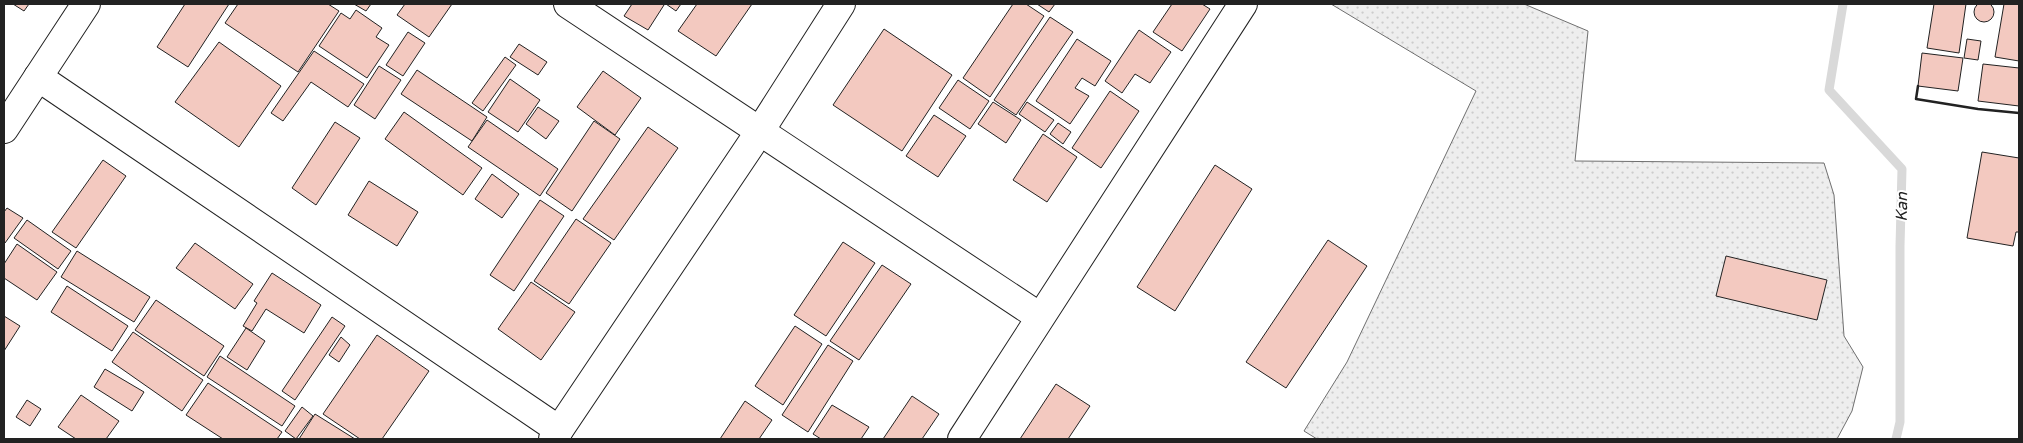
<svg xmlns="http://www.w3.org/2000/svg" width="2023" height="443" viewBox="0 0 2023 443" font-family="'Varela Round',sans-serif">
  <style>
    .grass { fill: url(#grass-dots); stroke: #6f6f6f }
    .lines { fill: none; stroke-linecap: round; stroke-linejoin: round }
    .stream { stroke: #d9d9d9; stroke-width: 9 }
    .building { fill: #f3c9c0; stroke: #222 }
    .minor-casing { stroke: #222; stroke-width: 30 }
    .minor { stroke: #fff; stroke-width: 28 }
    .wall { stroke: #222; stroke-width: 2.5 }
    .labels { text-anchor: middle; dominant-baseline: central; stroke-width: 4; stroke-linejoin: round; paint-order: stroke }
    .water-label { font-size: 16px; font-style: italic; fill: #222; stroke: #fff }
  </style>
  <defs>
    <pattern id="grass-dots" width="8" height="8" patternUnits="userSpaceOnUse" patternTransform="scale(1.25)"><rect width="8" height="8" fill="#eee"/><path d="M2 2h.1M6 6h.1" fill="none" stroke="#ccc" stroke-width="1.8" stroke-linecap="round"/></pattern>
  </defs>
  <rect width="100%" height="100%" fill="#fff"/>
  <path class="grass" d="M1331,4H1524L1588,31L1575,161L1824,163L1834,195L1844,336L1863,367L1852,411L1837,439H1317L1304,431L1347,362L1476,91Z"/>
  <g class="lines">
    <path class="stream" d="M1843,4L1829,90L1902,169L1900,246V422L1896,439"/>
  </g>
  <g class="building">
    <circle cx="1984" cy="12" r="10"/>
    <path d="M13,4H29L24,11Z"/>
    <path d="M185,4H229L188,67L157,47Z"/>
    <path d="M238,4H328L339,11L298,72L225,23Z"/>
    <path d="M354,4H371L366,11Z"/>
    <path d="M405,4H452L429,37L397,15Z"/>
    <path d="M632,4H662L664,5L648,30L624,16Z"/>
    <path d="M666,4H681L676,11Z"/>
    <path d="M697,4H752L716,56L678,31Z"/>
    <path d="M1013,4H1026L1044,16L990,97L963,78Z"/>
    <path d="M1037,4H1055L1049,12Z"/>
    <path d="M1172,4H1202L1210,9L1182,51L1153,32Z"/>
    <path d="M1934,4H1966L1959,53L1927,48Z"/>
    <path d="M2004,4H2019V61L1995,57Z"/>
    <path d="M356,10L382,28L376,37L389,45L367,78L319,46L341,13L350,19Z"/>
    <path d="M1050,17L1073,32L1016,115L994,100Z"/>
    <path d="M884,29L952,75L902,151L833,105Z"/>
    <path d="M1139,30L1171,52L1150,83L1135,74L1122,93L1105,81Z"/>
    <path d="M408,32L425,43L403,76L386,65Z"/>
    <path d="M1077,39L1111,61L1095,86L1082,78L1075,88L1089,96L1070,124L1036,101Z"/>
    <path d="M1967,39L1981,41L1978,60L1964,58Z"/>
    <path d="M219,42L281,86L239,147L175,102Z"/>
    <path d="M519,44L547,62L538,75L510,57Z"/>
    <path d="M314,51L364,84L348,107L311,82L283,121L271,113Z"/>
    <path d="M1922,53L1963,58L1958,91L1918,86Z"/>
    <path d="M505,57L516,65L483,111L472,103Z"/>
    <path d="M1983,64L2019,68V106L1978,101Z"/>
    <path d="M379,66L401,80L375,119L354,105Z"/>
    <path d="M417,70L487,117L472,141L401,94Z"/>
    <path d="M603,71L641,98L615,135L577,107Z"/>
    <path d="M510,79L540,100L518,132L488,112Z"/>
    <path d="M958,80L989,101L970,129L939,108Z"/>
    <path d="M1110,91L1139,111L1101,168L1072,148Z"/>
    <path d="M993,102L1021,120L1006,143L978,124Z"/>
    <path d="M1027,102L1054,120L1045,132L1019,114Z"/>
    <path d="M538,107L559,121L546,139L526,124Z"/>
    <path d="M404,112L482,168L463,195L385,139Z"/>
    <path d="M934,115L966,136L938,177L906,156Z"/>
    <path d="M487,120L558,169L540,196L468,147Z"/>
    <path d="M594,121L620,139L572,211L546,193Z"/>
    <path d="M335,122L360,138L316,205L292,188Z"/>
    <path d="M1058,123L1071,132L1063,144L1050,134Z"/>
    <path d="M648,127L678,148L614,240L583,219Z"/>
    <path d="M1043,134L1077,157L1047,202L1013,180Z"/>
    <path d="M1982,152L2019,158V232H2016L2013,246L1967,238Z"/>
    <path d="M103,160L126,176L76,248L52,232Z"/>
    <path d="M1215,165L1252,189L1175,311L1137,287Z"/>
    <path d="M492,174L519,194L502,218L475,199Z"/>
    <path d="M369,181L418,212L397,246L348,215Z"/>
    <path d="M540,200L564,216L514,291L490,275Z"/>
    <path d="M7,208L23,218L5,243L4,242V212Z"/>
    <path d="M576,219L611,243L569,304L534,281Z"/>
    <path d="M27,220L71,251L58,269L14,238Z"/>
    <path d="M1328,240L1367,266L1286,388L1246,362Z"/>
    <path d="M843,242L875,263L826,336L794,315Z"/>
    <path d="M195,243L253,284L235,309L176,268Z"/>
    <path d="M17,244L57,272L37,300L4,278V264Z"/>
    <path d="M77,251L150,297L134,322L61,277Z"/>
    <path d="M1726,256L1827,280L1817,320L1716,296Z"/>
    <path d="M882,265L911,284L859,360L830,341Z"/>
    <path d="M272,273L321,305L304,333L266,309L252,331L243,326L257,303L254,301Z"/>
    <path d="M531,282L575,312L541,360L498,329Z"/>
    <path d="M67,286L128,326L112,351L51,312Z"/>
    <path d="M156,300L224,346L204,376L135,330Z"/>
    <path d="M4,316L20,326L4,351Z"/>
    <path d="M332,317L345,326L295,400L282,391Z"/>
    <path d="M795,326L822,344L783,405L755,386Z"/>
    <path d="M246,328L265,341L247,370L227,357Z"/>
    <path d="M133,332L203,380L182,411L112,362Z"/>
    <path d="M377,335L429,371L382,439H360L323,414Z"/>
    <path d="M341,337L350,345L339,362L329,355Z"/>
    <path d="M828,345L853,361L808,432L782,415Z"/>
    <path d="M220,356L295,406L282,426L207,377Z"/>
    <path d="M105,369L144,392L132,411L94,387Z"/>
    <path d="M208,383L282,432L277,439H223L186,415Z"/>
    <path d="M1056,384L1090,406L1068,439H1020Z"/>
    <path d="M81,395L119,421L106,439H76L58,427Z"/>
    <path d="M912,396L939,414L922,439H883Z"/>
    <path d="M27,400L41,409L30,426L16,417Z"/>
    <path d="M745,401L772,420L759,439H720Z"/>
    <path d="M832,405L869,427L861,439H821L813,434Z"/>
    <path d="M302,407L313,416L296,439L285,431Z"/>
    <path d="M315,414L355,439H299Z"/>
  </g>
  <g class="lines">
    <defs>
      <g id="minor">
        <path d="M568,4L1040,317"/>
        <path d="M38,77L559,430"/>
        <path d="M4,129L86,4"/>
        <path d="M553,439L760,131L841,4"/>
        <path d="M962,439L1243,4"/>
      </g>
    </defs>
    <use href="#minor" class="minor-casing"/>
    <use href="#minor" class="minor"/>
    <path class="wall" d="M1918,86L1916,99L1978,109L2019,113"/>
  </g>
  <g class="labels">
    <g class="water-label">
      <text transform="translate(1902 207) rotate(-89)">Kan</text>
    </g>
  </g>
  <rect width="2023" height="443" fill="none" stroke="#222222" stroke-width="10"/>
</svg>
